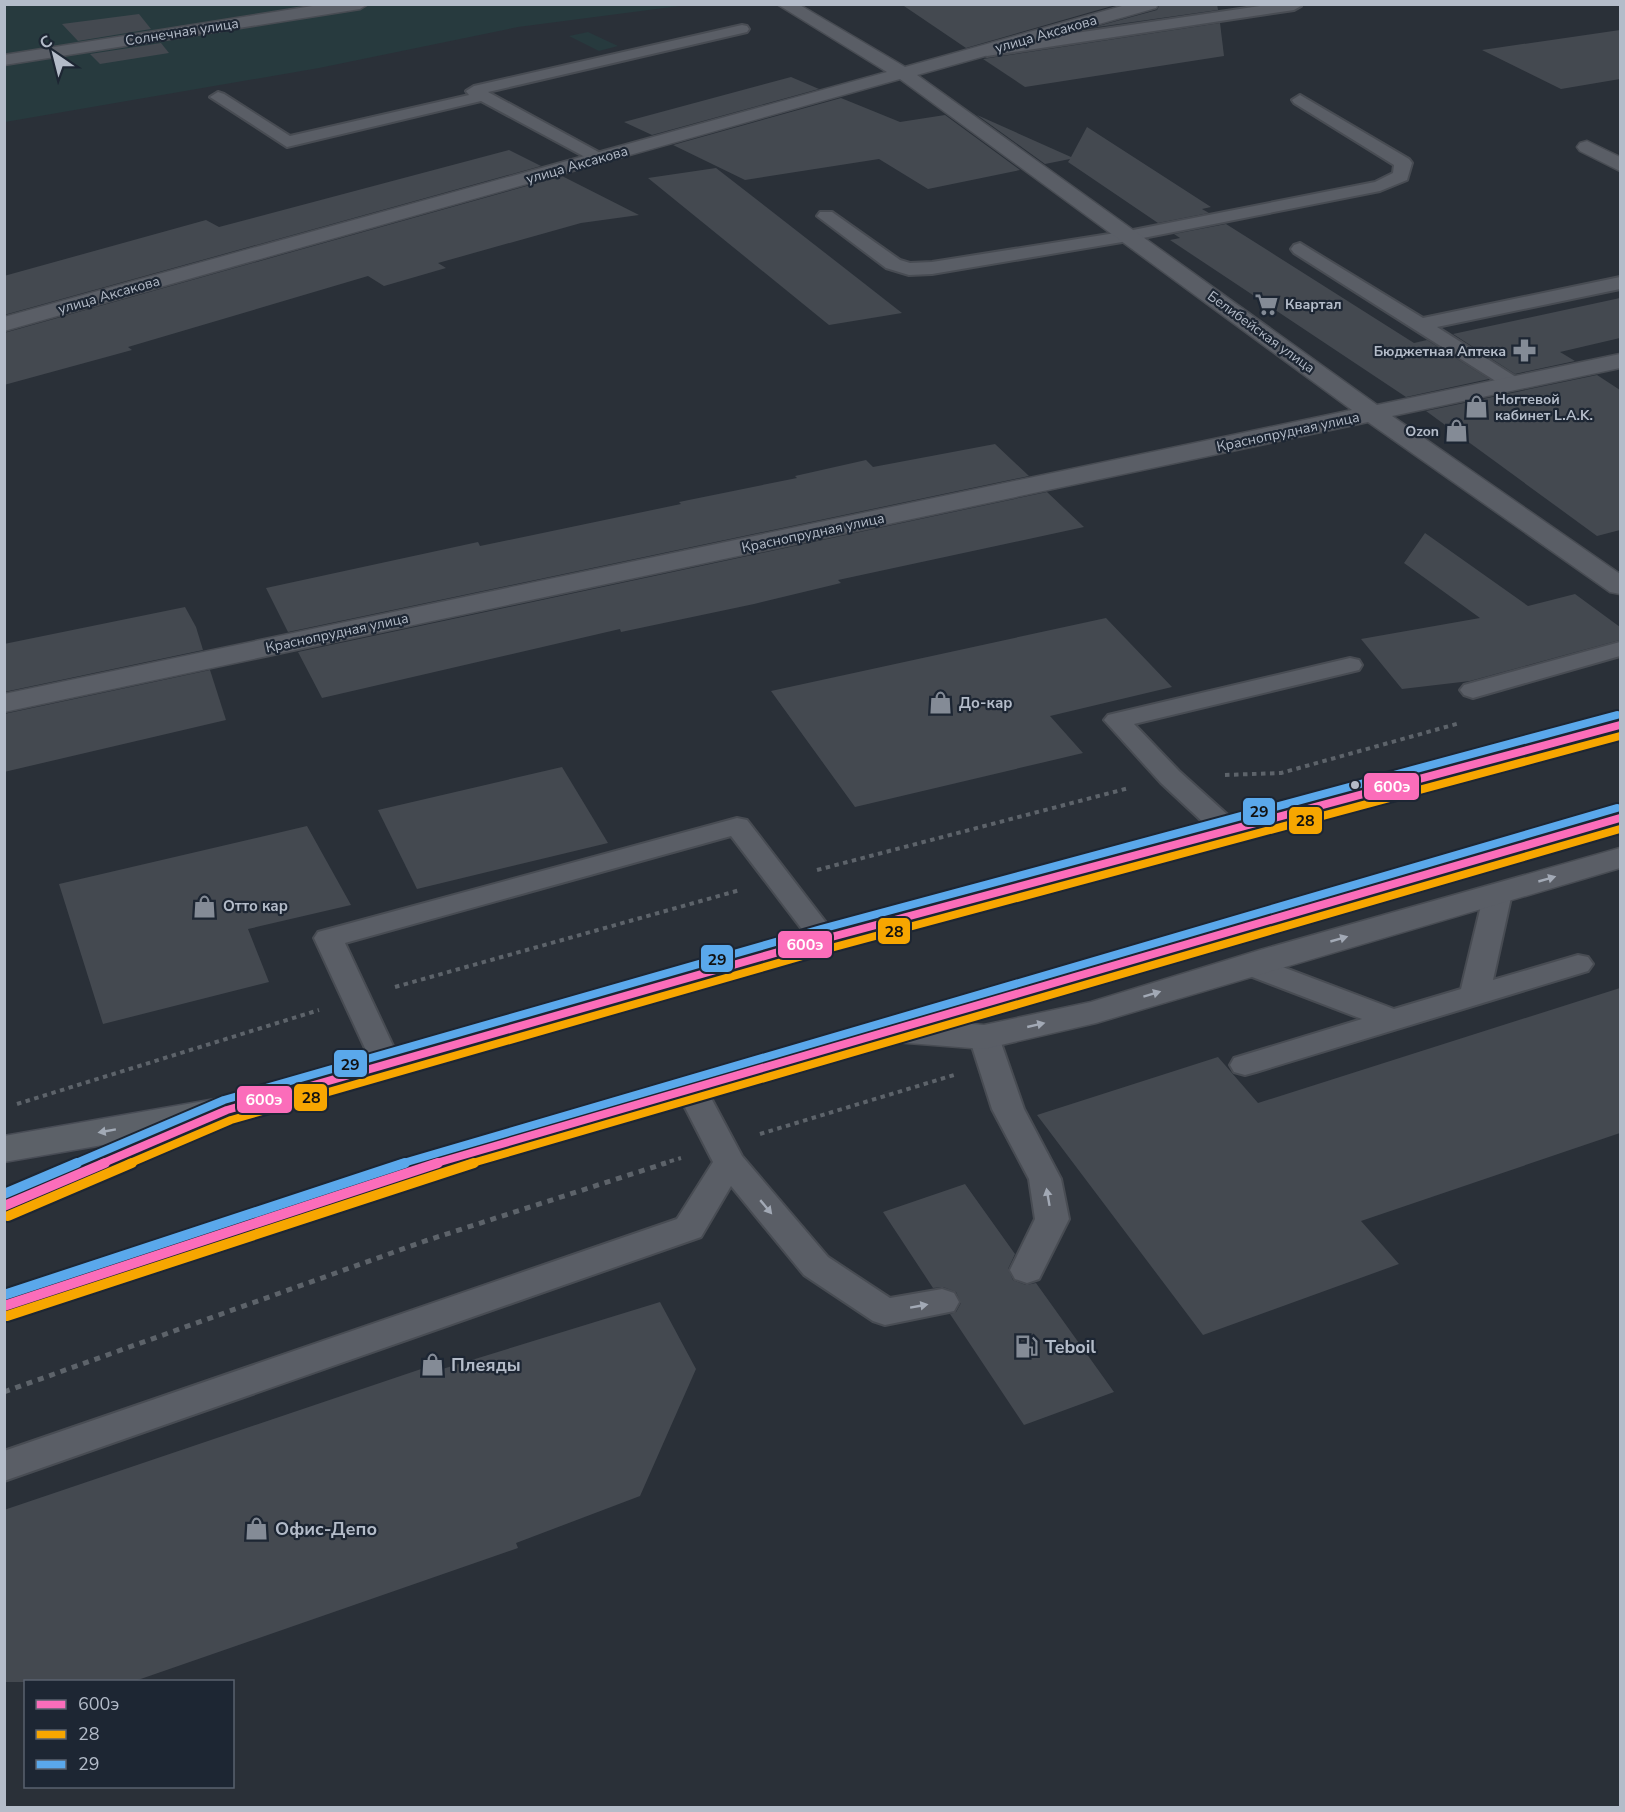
<svg xmlns="http://www.w3.org/2000/svg" width="1625" height="1812" viewBox="0 0 1625 1812" font-family="'Nunito Sans',sans-serif">
  <style>
    .green { fill: #273a3e }
    .building { fill: #444950 }
    .lines { fill: none; stroke-linecap: round; stroke-linejoin: round }
    .service-casing { stroke: #484c53; stroke-width: 4 }
    .minor-casing { stroke: #484c53; stroke-width: 3 }
    .tertiary-casing { stroke: #484c53; stroke-width: 3 }
    .primary-casing { stroke: #484c55; stroke-width: 3 }
    .path-far1 { stroke: #5d636a; stroke-width: 4; stroke-dasharray: 4.5 4.5; stroke-linecap: butt }
    .path { stroke: #5d636a; stroke-width: 5; stroke-dasharray: 6 6; stroke-linecap: butt }
    .service { fill: #5a5e66; fill-rule: evenodd }
    .minor { fill: #5a5e66; fill-rule: evenodd }
    .tertiary { fill: #5a5e66; fill-rule: evenodd }
    .primary { fill: #5c6168; fill-rule: evenodd }
    .bus-1-far1-casing { stroke: #1d2633; stroke-width: 12 }
    .bus-1-casing { stroke: #1d2633; stroke-width: 14 }
    .bus-2-far1-casing { stroke: #1d2633; stroke-width: 12 }
    .bus-2-casing { stroke: #1d2633; stroke-width: 14 }
    .bus-3-far1-casing { stroke: #1d2633; stroke-width: 12 }
    .bus-3-casing { stroke: #1d2633; stroke-width: 14 }
    .bus-1-far1 { stroke: #fb6dba; stroke-width: 8 }
    .bus-1 { stroke: #fb6dba; stroke-width: 10 }
    .bus-2-far1 { stroke: #f7a600; stroke-width: 8 }
    .bus-2 { stroke: #f7a600; stroke-width: 10 }
    .bus-3-far1 { stroke: #5aa8eb; stroke-width: 8 }
    .bus-3 { stroke: #5aa8eb; stroke-width: 10 }
    .oneway { fill: #a2a9b5 }
    .oneway2 { fill: #a2aab6 }
    .bus-dot { fill: #b4bcc9; stroke: #1d2633; stroke-width: 2 }
    .labels { text-anchor: middle; dominant-baseline: central; stroke-width: 4.5; stroke-linejoin: round; paint-order: stroke }
    .far-street-label { font-size: 14px; fill: #b4bcc9; stroke: #1d2633 }
    .far-poi-label { font-size: 14px; font-weight: bold; fill: #b4bcc9; stroke: #1d2633; text-anchor: start }
    .poi-label { font-size: 15px; font-weight: bold; fill: #b4bcc9; stroke: #1d2633; text-anchor: start }
    .near-poi-label { font-size: 18px; font-weight: bold; fill: #b4bcc9; stroke: #1d2633; text-anchor: start }
    .line-badge { stroke: #1d2633; stroke-width: 2 }
    .badge-label { font-size: 16px; text-anchor: middle; font-weight: bold; fill: #fff }
    .pale-badge-label { font-size: 16px; text-anchor: middle; font-weight: bold; fill: #111 }
  </style>
  <rect width="100%" height="100%" fill="#2a3038"/>
  <g class="green">
    <path d="M5,5H687L518,27L319,68L5,122Z"/>
    <path d="M588,32L618,46L599,51L569,36Z"/>
  </g>
  <g class="building">
    <path d="M901,4H1119L966,48Z"/>
    <path d="M1160,4H1217L1218,10L1091,28L1157,10Z"/>
    <path d="M139,14L151,29L78,41L62,24Z"/>
    <path d="M1220,23L1224,56L1025,87L983,59Z"/>
    <path d="M1620,30V79L1561,89L1482,50Z"/>
    <path d="M161,43L169,53L100,64L90,54Z"/>
    <path d="M791,77L819,89L652,135L624,122Z"/>
    <path d="M841,98L900,122L945,115L1020,170L928,189L879,159L745,180L673,145Z"/>
    <path d="M977,115L1071,157L1087,127L1211,207L1202,209L1209,213L1158,223L1068,162L1070,159L1045,164Z"/>
    <path d="M509,150L541,166L4,315V276L206,220L219,227Z"/>
    <path d="M716,168L847,270L902,313L829,325L648,178Z"/>
    <path d="M562,176L639,215L581,223L438,263L446,268L384,286L368,276L128,347L132,350L4,385V333Z"/>
    <path d="M1226,224L1414,343L1427,340L1489,379L1406,397L1170,240L1180,238L1174,234Z"/>
    <path d="M1620,298V338L1560,352L1575,361L1515,374L1453,334Z"/>
    <path d="M1597,375L1620,390V530L1597,536L1426,411Z"/>
    <path d="M995,444L1029,476L288,632L266,588L478,542L480,546L681,504L679,502L797,478L795,476L866,460L873,467Z"/>
    <path d="M1047,492L1084,527L838,580L841,583L754,604L621,632L620,629L322,698L298,652Z"/>
    <path d="M1425,533L1528,606L1575,594L1620,627V640L1470,681L1402,689L1361,639L1480,618L1404,563Z"/>
    <path d="M185,607L196,627L203,650L4,692V644Z"/>
    <path d="M1106,618L1172,687L1050,716L1083,753L855,807L771,691Z"/>
    <path d="M210,670L226,720L4,772V714Z"/>
    <path d="M562,767L608,843L417,889L378,810Z"/>
    <path d="M307,826L351,905L248,929L269,982L103,1024L59,884Z"/>
    <path d="M1620,988V1133L1361,1221L1399,1264L1203,1335L1037,1115L1218,1057L1258,1103Z"/>
    <path d="M965,1184L1015,1254L1008,1269L1013,1280L1026,1285L1036,1283L1114,1392L1024,1425L950,1314L956,1312L961,1303L956,1292L943,1287L933,1288L883,1212Z"/>
    <path d="M660,1302L696,1369L640,1496L516,1543L518,1548L132,1682H4V1510L433,1365L436,1371Z"/>
  </g>
  <g class="lines">
    <defs>
      <g id="service">
        <path d="M1274,4L1301,6L1294,10L987,56L979,51L987,46Z"/>
        <path d="M742,25L747,26L749,29L747,32L488,92L604,155L606,159L598,164L481,101L287,147L210,97L218,92L224,94L290,136L469,95L466,91L474,86Z"/>
        <path d="M1300,95L1409,159L1412,163L1407,180L1380,191L1128,241L932,274L909,275L886,268L817,216L820,212H832L900,260L910,263L932,262L1128,231L1375,182L1393,173L1394,165L1294,103L1292,100Z"/>
        <path d="M1300,243L1423,318L1620,277V289L1437,327L1519,379L1522,383L1519,387H1505L1294,253L1291,249L1294,245Z"/>
        <path d="M1620,642V656L1473,698L1464,695L1460,690L1464,685Z"/>
        <path d="M1350,658L1359,660L1362,665L1359,670L1134,724L1179,771L1240,826L1244,832L1240,838L1230,840L1220,838L1161,783L1104,720L1108,715Z"/>
        <path d="M737,818L747,820L834,933L839,939L834,945L824,948L814,945L731,836L345,943L402,1065L398,1072L387,1075L376,1072L314,938L318,932Z"/>
        <path d="M1498,884L1508,887L1512,893L1493,980L1578,955L1588,957L1593,964L1588,971L1256,1072L1245,1075L1234,1072L1230,1065L1234,1058L1362,1019L1239,972L1234,965L1239,958L1249,956L1259,958L1394,1009L1461,989L1484,893L1488,887Z"/>
        <path d="M984,1027L995,1030L999,1037L1024,1109L1061,1179L1069,1219L1039,1279L1027,1283L1015,1279L1010,1270L1035,1219L1029,1179L992,1109L969,1037L973,1030Z"/>
        <path d="M691,1077L702,1081L742,1156L828,1257L890,1298L942,1289L954,1293L959,1302L954,1311L885,1325L873,1321L804,1275L731,1186L701,1237L4,1481V1451L677,1219L713,1162L675,1088L680,1081Z"/>
      </g>
      <g id="minor">
        <path d="M325,4H368L360,9L4,65V55Z"/>
        <path d="M777,4H798L905,67L1129,4H1158L1156,8L917,75L1377,405L1620,354V368L1392,416L1620,574V594L1610,592L1368,422L4,712V694L1352,410L900,79L4,331V317L887,72Z"/>
        <path d="M1587,141L1620,157V171L1580,151L1577,147L1580,143Z"/>
      </g>
      <path id="tertiary" d="M1620,848V868L1096,1023L984,1049L895,1042L883,1038L877,1030L883,1022L895,1018L984,1025L1091,1002L1260,950Z"/>
      <g id="primary">
        <path d="M1620,716V734L836,946L240,1119L196,1128L198,1131L192,1140L4,1220V1190L120,1142L4,1162V1136L227,1097L812,932Z"/>
        <path d="M1620,809V828L462,1168L4,1321V1291L436,1150Z"/>
      </g>
    </defs>
    <use href="#service" class="service-casing"/>
    <use href="#minor" class="minor-casing"/>
    <use href="#tertiary" class="tertiary-casing"/>
    <use href="#primary" class="primary-casing"/>
    <g class="path-far1">
      <path d="M1225,775L1281,773L1460,723"/>
      <path d="M817,870L1129,788"/>
      <path d="M395,987L740,890"/>
      <path d="M17,1104L319,1010"/>
      <path d="M760,1134L954,1075"/>
      <path d="M661,1164L681,1158"/>
    </g>
    <path class="path" d="M4,1392L425,1241L666,1163"/>
    <use href="#service" class="service"/>
    <use href="#minor" class="minor"/>
    <use href="#tertiary" class="tertiary"/>
    <use href="#primary" class="primary"/>
    <defs>
      <g id="bus-1-far1">
        <path d="M101,1164L227,1110L824,939L1620,725"/>
        <path d="M433,1164L1620,818"/>
      </g>
      <g id="bus-1">
        <path d="M4,1206L105,1163"/>
        <path d="M4,1306L438,1163"/>
      </g>
      <g id="bus-2-far1">
        <path d="M128,1164L231,1120L827,949L1620,736"/>
        <path d="M469,1164L1620,829"/>
      </g>
      <g id="bus-2">
        <path d="M8,1216L132,1163"/>
        <path d="M7,1316L474,1163"/>
      </g>
      <g id="bus-3-far1">
        <path d="M74,1164L224,1100L821,929L1617,715"/>
        <path d="M400,1164L1617,808"/>
      </g>
      <g id="bus-3">
        <path d="M4,1194L77,1163"/>
        <path d="M4,1295L405,1163"/>
      </g>
    </defs>
    <use href="#bus-1-far1" class="bus-1-far1-casing"/>
    <use href="#bus-1" class="bus-1-casing"/>
    <use href="#bus-2-far1" class="bus-2-far1-casing"/>
    <use href="#bus-2" class="bus-2-casing"/>
    <use href="#bus-3-far1" class="bus-3-far1-casing"/>
    <use href="#bus-3" class="bus-3-casing"/>
    <use href="#bus-1-far1" class="bus-1-far1"/>
    <use href="#bus-1" class="bus-1"/>
    <use href="#bus-2-far1" class="bus-2-far1"/>
    <use href="#bus-2" class="bus-2"/>
    <use href="#bus-3-far1" class="bus-3-far1"/>
    <use href="#bus-3" class="bus-3"/>
  </g>
  <defs><path id="oneway-solid" d="M-6-.8H1V-3.2L6.5 0L1 3.2V.8H-6Z" transform="scale(1.5)"/></defs>
  <g class="oneway">
    <use href="#oneway-solid" transform="translate(1547 879) rotate(-16)"/>
    <use href="#oneway-solid" transform="translate(1339 939) rotate(-16)"/>
    <use href="#oneway-solid" transform="translate(1152 994) rotate(-17)"/>
    <use href="#oneway-solid" transform="translate(1036 1025) rotate(-13)"/>
    <use href="#oneway-solid" transform="translate(1048 1197) rotate(-100)"/>
    <use href="#oneway-solid" transform="translate(766 1207) rotate(50)"/>
    <use href="#oneway-solid" transform="translate(919 1306) rotate(-10)"/>
  </g>
  <use class="oneway2" href="#oneway-solid" transform="translate(107 1131) rotate(170)"/>
  <defs>
    <symbol id="supermarket-bare" viewBox="-9 -9 18 18"><path d="M-6-5.5h2.5l.6 2H6L4.5 2H-2.5L-4.4-4H-6ZM-1.5 3.2a1.3 1.3 0 1 0 .1 0ZM3 3.2a1.3 1.3 0 1 0 .1 0Z" fill="#848b96" stroke="#1d2633" stroke-width="2.5" paint-order="stroke"/></symbol>
    <symbol id="pharmacy-bare" viewBox="-9 -9 18 18"><path d="M-2-6h4v4h4v4h-4v4h-4v-4h-4v-4h4Z" fill="#848b96" stroke="#1d2633" stroke-width="2.5" paint-order="stroke"/></symbol>
    <symbol id="shop-bare" viewBox="-9 -9 18 18"><path d="M-5-2.5h2.3a2.7 3.5 0 0 1 5.4 0H5L5.5 6h-11ZM-1.5-2.5h3a1.5 2.3 0 0 0-3 0Z" fill="#848b96" stroke="#1d2633" stroke-width="2.5" paint-order="stroke"/></symbol>
    <symbol id="fuel-bare" viewBox="-9 -9 18 18"><path d="M-5.5-6h7V0h2V4h1.3V-2.5L3-4.5l.8-.8L6-3V5H2.5V1h-1V6h-7ZM-4.2-4.7v3.2H.2V-4.7Z" fill="#848b96" stroke="#1d2633" stroke-width="2.5" paint-order="stroke"/></symbol>
  </defs>
  <g fill-rule="evenodd">
    <use href="#supermarket-bare" x="1250" y="288" width="33" height="33"/>
    <use href="#pharmacy-bare" x="1508" y="334" width="33" height="33"/>
    <use href="#shop-bare" x="1460" y="390" width="33" height="33"/>
    <use href="#shop-bare" x="1440" y="414" width="33" height="33"/>
    <use href="#shop-bare" x="924" y="686" width="33" height="33"/>
    <use href="#shop-bare" x="188" y="890" width="33" height="33"/>
    <use href="#fuel-bare" x="1010" y="1330" width="33" height="33"/>
    <use href="#shop-bare" x="416" y="1348" width="33" height="33"/>
    <use href="#shop-bare" x="240" y="1512" width="33" height="33"/>
  </g>
  <circle class="bus-dot" cx="1355" cy="785" r="5"/>
  <g class="labels">
    <g class="far-street-label">
      <text transform="translate(182 32) rotate(-9)">Солнечная улица</text>
      <text transform="translate(1046 34) rotate(-16)">улица Аксакова</text>
      <text transform="translate(577 165) rotate(-16)">улица Аксакова</text>
      <text transform="translate(109 295) rotate(-16)">улица Аксакова</text>
      <text transform="translate(1261 332) rotate(36)">Белибейская улица</text>
      <text transform="translate(1288 432) rotate(-12)">Краснопрудная улица</text>
      <text transform="translate(813 533) rotate(-12)">Краснопрудная улица</text>
      <text transform="translate(337 633) rotate(-12)">Краснопрудная улица</text>
    </g>
    <g class="far-poi-label">
      <text x="1285" y="304">Квартал</text>
      <text x="1506" y="351" text-anchor="end">Бюджетная Аптека</text>
      <text x="1495" y="399">Ногтевой<tspan x="1495" dy="16">кабинет L.A.K.</tspan></text>
      <text x="1439" y="431" text-anchor="end">Ozon</text>
    </g>
    <g class="poi-label">
      <text x="959" y="703">До-кар</text>
      <text x="223" y="906">Отто кар</text>
    </g>
    <g class="near-poi-label">
      <text x="1045" y="1347">Teboil</text>
      <text x="451" y="1365">Плеяды</text>
      <text x="275" y="1529">Офис-Депо</text>
    </g>
  </g>
  <g class="line-badge">
    <rect x="1363" y="772" width="57" height="29" rx="6" fill="#fb6dba"/>
    <rect x="1242" y="797" width="34" height="29" rx="6" fill="#5aa8eb"/>
    <rect x="1288" y="806" width="35" height="29" rx="6" fill="#f7a600"/>
    <rect x="877" y="917" width="34" height="28" rx="6" fill="#f7a600"/>
    <rect x="777" y="930" width="56" height="29" rx="6" fill="#fb6dba"/>
    <rect x="700" y="944" width="34" height="29" rx="6" fill="#5aa8eb"/>
    <rect x="333" y="1049" width="35" height="29" rx="6" fill="#5aa8eb"/>
    <rect x="293" y="1083" width="35" height="29" rx="6" fill="#f7a600"/>
    <rect x="236" y="1085" width="57" height="29" rx="6" fill="#fb6dba"/>
  </g>
  <g class="badge-label">
    <text x="1392" y="792">600э</text>
    <text x="805" y="950">600э</text>
    <text x="264" y="1105">600э</text>
  </g>
  <g class="pale-badge-label">
    <text x="1259" y="817">29</text>
    <text x="1305" y="826">28</text>
    <text x="894" y="937">28</text>
    <text x="717" y="965">29</text>
    <text x="350" y="1070">29</text>
    <text x="311" y="1103">28</text>
  </g>
  <rect width="1625" height="1812" fill="none" stroke="#b4bcc9" stroke-width="12"/>
  <rect x="24" y="1680" width="210" height="108" fill="#1d2633" stroke="#59626f" stroke-width="1.5"/>
  <rect x="36" y="1700" width="30" height="9" fill="#fb6dba" stroke="#59626f" stroke-width="1.5"/>
  <text x="78" y="1710" font-size="18" fill="#b4bcc9">600э</text>
  <rect x="36" y="1730" width="30" height="9" fill="#f7a600" stroke="#59626f" stroke-width="1.5"/>
  <text x="78" y="1740" font-size="18" fill="#b4bcc9">28</text>
  <rect x="36" y="1760" width="30" height="9" fill="#5aa8eb" stroke="#59626f" stroke-width="1.5"/>
  <text x="78" y="1770" font-size="18" fill="#b4bcc9">29</text>
  <g transform="translate(54 54) rotate(325)" stroke="#1d2633" stroke-width="4.5" paint-order="stroke">
  <path d="M0-4.5L10 22L0 15L-10 22Z" fill="#b4bcc9"/>
  <text y="-9" font-size="16" font-weight="bold" text-anchor="middle" fill="#b4bcc9">С</text>
  </g>
</svg>
